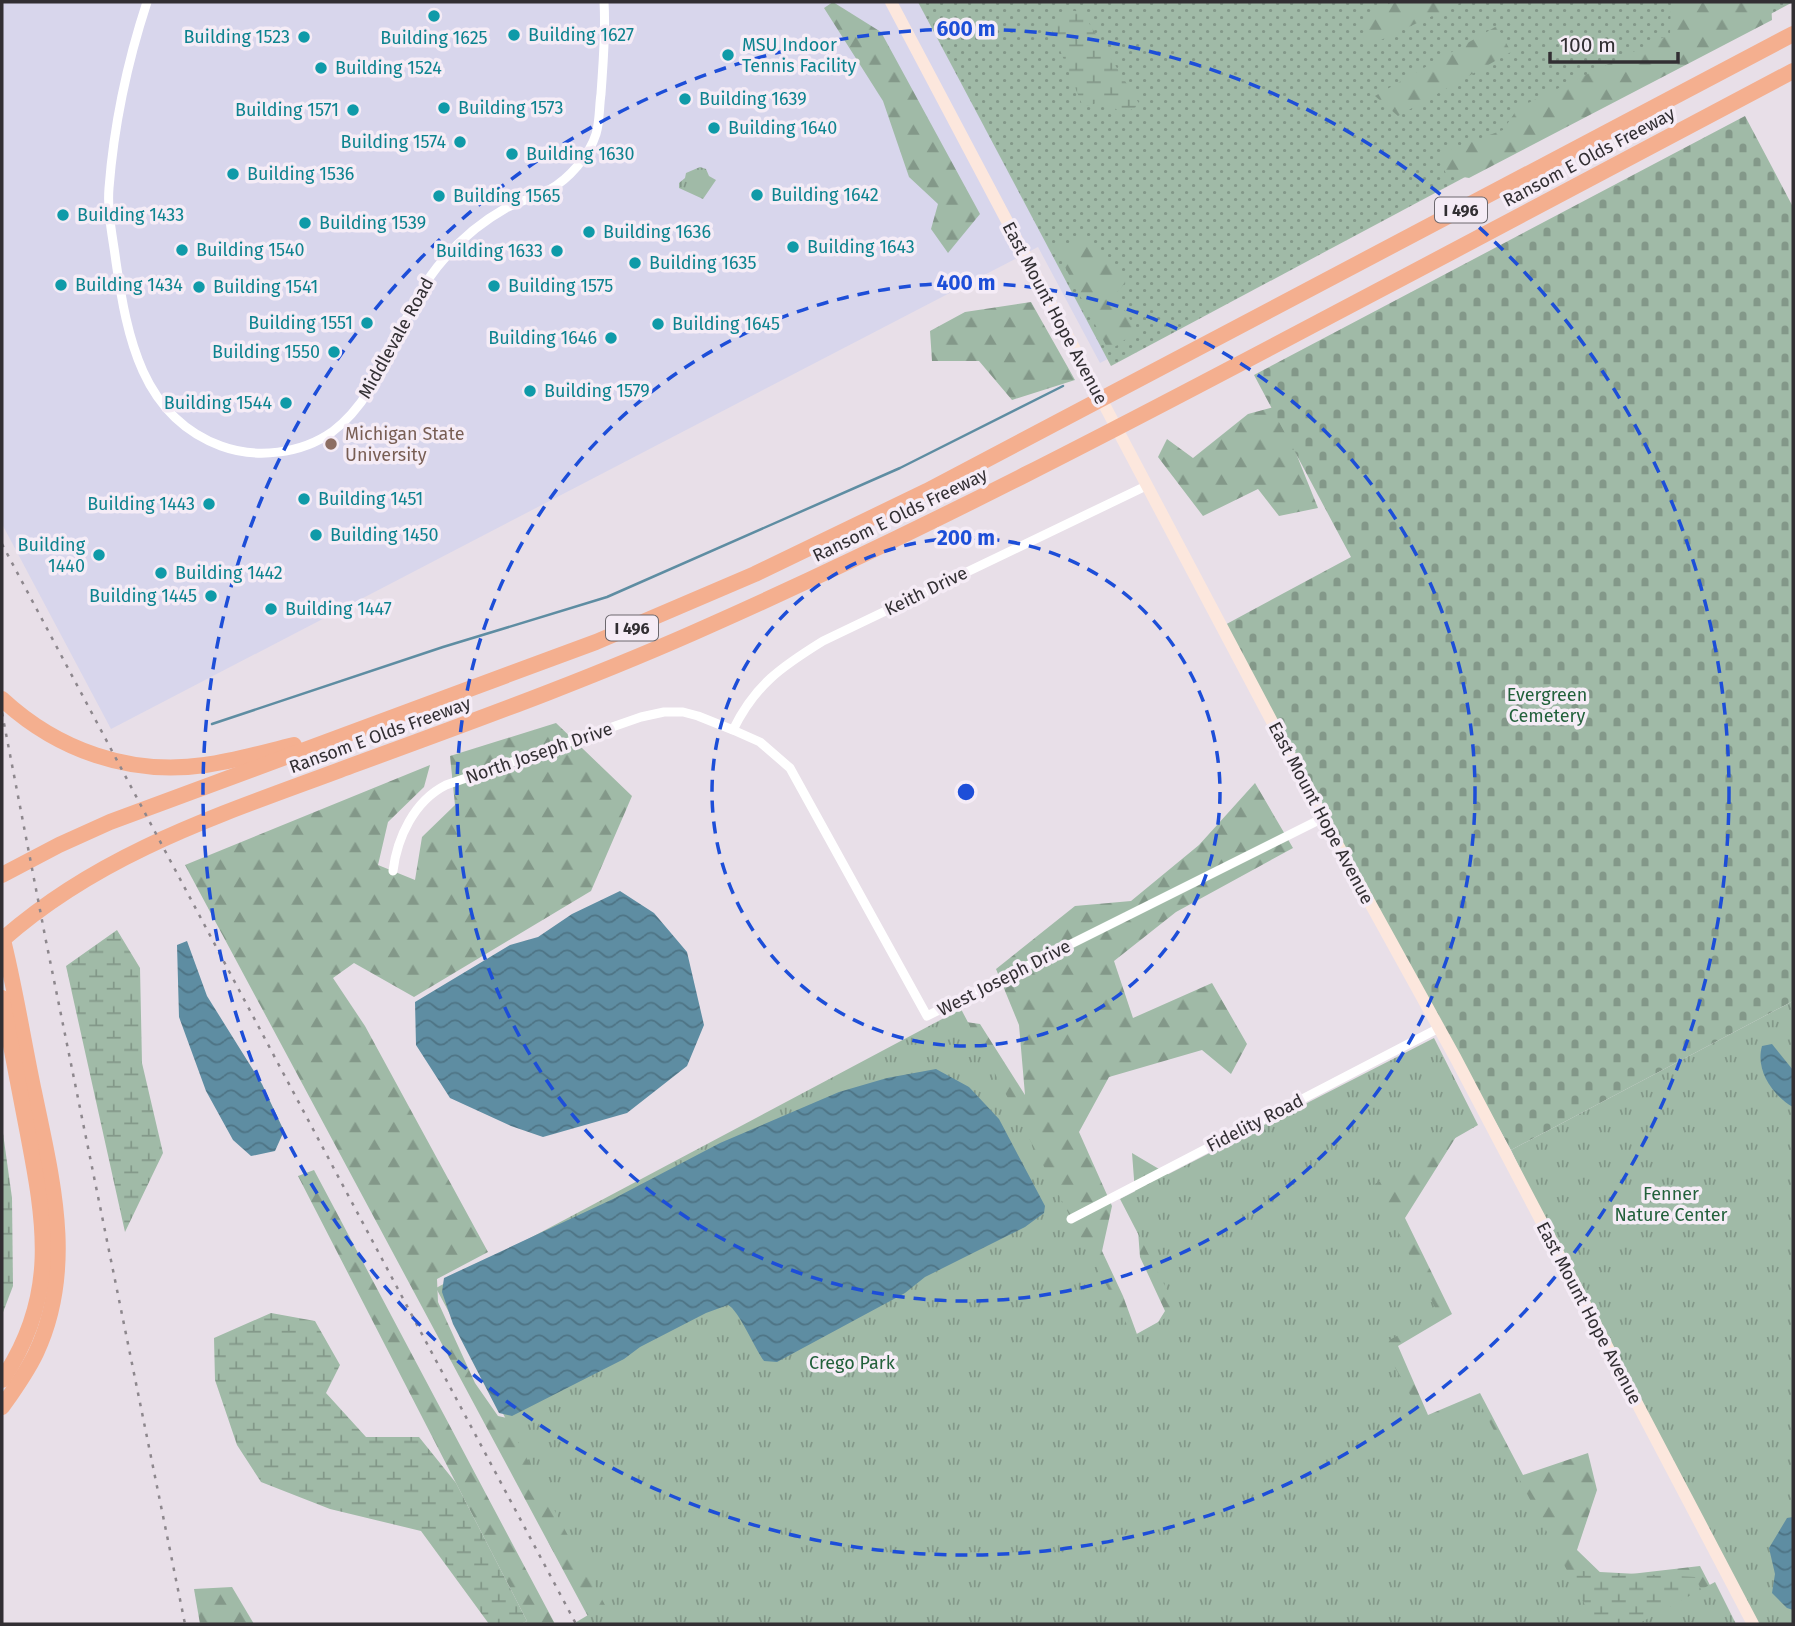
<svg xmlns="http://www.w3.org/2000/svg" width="1795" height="1626" viewBox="0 0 1795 1626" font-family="'Fira Sans',sans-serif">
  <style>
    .education { fill: #d8d6ec }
    .grass { fill: url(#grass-dots) }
    .forest { fill: url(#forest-firs) }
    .wetland { fill: url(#wetland-marsh) }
    .cemetery { fill: url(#cemetery-stones) }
    .park { fill: url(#park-tufts) }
    .water { fill: url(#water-waves) }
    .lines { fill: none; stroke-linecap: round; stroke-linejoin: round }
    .stream { stroke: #5e8da2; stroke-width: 2.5 }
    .street { stroke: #fff; stroke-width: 9 }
    .secondary { stroke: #fce7dd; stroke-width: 12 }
    .highway { stroke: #f4af8f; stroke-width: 16 }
    .rail { stroke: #8d878d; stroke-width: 2.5; stroke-dasharray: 3.5 7; stroke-linecap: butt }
    .ring { fill: none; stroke: #1d4ed8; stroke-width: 3.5; stroke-dasharray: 12 9 }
    .culture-dot { fill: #0f9aa8; stroke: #f5ecf6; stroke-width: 2.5 }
    .education-dot { fill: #8d6e63; stroke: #f5ecf6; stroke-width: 2.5 }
    .labels { text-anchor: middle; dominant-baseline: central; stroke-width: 7; stroke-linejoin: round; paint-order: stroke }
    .shield { fill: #f5ecf6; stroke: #6c686e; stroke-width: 2 }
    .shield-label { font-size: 16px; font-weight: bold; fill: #322f33 }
    .culture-label { font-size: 18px; fill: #0d838f; stroke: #f5ecf6; text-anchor: start }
    .street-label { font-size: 18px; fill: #322f33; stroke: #f5ecf6 }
    .education-label { font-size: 18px; fill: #785e54; stroke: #f5ecf6; text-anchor: start }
    .park-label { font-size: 18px; fill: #22613b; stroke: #f5ecf6 }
    .centre { fill: #1d4ed8; stroke: #f5ecf6; stroke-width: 3.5 }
    .ring-label { font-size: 21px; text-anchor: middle; font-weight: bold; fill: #1d4ed8; stroke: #f5ecf6; stroke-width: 7; stroke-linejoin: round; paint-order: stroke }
  </style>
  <defs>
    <pattern id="grass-dots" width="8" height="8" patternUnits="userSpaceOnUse" patternTransform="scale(1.75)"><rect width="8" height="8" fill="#a0baa7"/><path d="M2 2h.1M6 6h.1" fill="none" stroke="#839889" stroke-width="1.8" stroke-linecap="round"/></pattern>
    <pattern id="forest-firs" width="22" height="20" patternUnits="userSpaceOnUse" patternTransform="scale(1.75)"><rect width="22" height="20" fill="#a0baa7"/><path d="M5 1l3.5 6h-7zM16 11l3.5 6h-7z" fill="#839889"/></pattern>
    <pattern id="wetland-marsh" width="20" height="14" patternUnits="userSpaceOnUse" patternTransform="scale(1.75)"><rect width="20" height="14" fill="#a0baa7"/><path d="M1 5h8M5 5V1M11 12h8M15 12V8" fill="none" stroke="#839889"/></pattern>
    <pattern id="cemetery-stones" width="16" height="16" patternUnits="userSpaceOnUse" patternTransform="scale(1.75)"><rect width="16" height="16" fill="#a0baa7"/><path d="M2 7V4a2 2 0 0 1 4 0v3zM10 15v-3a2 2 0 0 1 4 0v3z" fill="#839889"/></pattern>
    <pattern id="park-tufts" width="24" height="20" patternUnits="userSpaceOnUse" patternTransform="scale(1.75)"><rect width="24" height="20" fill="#a0baa7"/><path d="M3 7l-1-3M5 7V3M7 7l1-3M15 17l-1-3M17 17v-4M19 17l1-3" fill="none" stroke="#839889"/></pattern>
    <pattern id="water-waves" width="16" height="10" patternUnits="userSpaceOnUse" patternTransform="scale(1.75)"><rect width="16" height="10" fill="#5e8da2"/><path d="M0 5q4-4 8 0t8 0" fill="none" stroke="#4e7485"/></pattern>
  </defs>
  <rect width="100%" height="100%" fill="#e8dfe8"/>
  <path class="education" d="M2,2H1784L1100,363L1038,247L111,729L2,524Z"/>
  <path class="grass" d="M918,2H1793L1111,366Z"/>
  <g class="forest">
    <path d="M833,2L881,32L980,214L948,253L931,229L938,204L909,177L883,101L824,8Z"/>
    <path d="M1393,2H1462L1366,47L1367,14Z"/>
    <path d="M1671,2H1771L1772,20L1469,178L1446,174L1438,154L1503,130L1518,108L1670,34Z"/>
    <path d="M1497,26L1511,52L1398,116L1375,96Z"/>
    <path d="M1087,237L1129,278L1115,295L1137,331L1109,351L1055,248Z"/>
    <path d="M1031,302L1075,380L1012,400L979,361H932L930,331L965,312Z"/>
    <path d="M1277,406L1318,508L1279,516L1258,489L1203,516L1158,457L1167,439L1193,458L1248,414Z"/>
    <path d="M556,723L632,796L591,891L414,997L354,963L333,978L365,1026L488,1252L437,1279L438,1302L475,1383L498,1416L507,1418L959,1021L980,1024L1025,1095L1019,1025L996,969L1075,906L1131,901L1199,845L1255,783L1293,848L1176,912L1114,961L1133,1018L1212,983L1247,1044L1231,1074L1202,1050L1109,1077L1079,1132L1112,1206L1102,1251L1123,1296L1142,1348L1165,1311L1140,1257L1132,1153L1181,1182L1466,1121L1405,1218L1452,1314L1398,1346L1428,1415L1480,1393L1523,1475L1588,1453L1597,1490L1577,1550L1605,1577L1700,1566L1713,1591L856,1624H592L185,865L430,765L424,787L388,822L378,865L415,880L422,837L455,805L450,756Z"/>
    <path d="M314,1170L555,1624H521L527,1621L298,1176Z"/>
    <path d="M232,1587L254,1624H200L194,1589Z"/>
  </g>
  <g class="wetland">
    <path d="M1068,10L1082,12L1140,105L1123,114L1104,101L1083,107L1049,23Z"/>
    <path d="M117,930L140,968L142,1063L163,1153L125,1232L66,966Z"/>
    <path d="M2,1126L12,1198L13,1286L2,1315Z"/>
    <path d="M271,1313L315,1321L340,1365L326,1393L366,1437H419L456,1483L527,1621L521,1624H489L421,1531L330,1509L261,1482L237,1445L215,1380L214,1338Z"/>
    <path d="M1448,1564L1695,1577L1718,1624H1382Z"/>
  </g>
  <path class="cemetery" d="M1745,116L1793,207V1001L1511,1150L1221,627L1351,557L1254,375Z"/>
  <g class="park">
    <path d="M700,167L706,169L709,176L716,180L703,199L679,188V183L685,178L686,173Z"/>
    <path d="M1793,1001V1624H1754L1590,1317L1511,1150Z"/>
    <path d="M961,1009L1133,1336L1178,1311L1120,1199L1434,1038L1478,1125L1375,1184L1438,1314L1382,1344L1428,1427L1477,1398L1595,1624H573L605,1605L436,1288Z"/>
    <path d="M1715,1582L1736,1624H1638Z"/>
  </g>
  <g class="water">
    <path d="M620,891L654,913L687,952L704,1025L687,1066L627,1113L543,1137L511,1126L450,1098L416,1045L415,1002L510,945L538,937L572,914Z"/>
    <path d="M187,941L207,996L262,1084L284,1131L275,1151L251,1156L233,1140L206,1091L179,1017L177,945Z"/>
    <path d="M1772,1044L1793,1070V1107C1773,1096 1755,1070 1762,1046Z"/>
    <path d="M936,1069L969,1087L999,1119L1045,1206L1044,1213L1025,1227L925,1277L905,1293L777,1362L764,1361C755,1349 738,1309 728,1305L706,1313L640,1347L624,1359L512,1416L499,1413L453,1324L442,1292L444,1278L613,1199L720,1143L839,1092L887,1078Z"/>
    <path d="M1793,1517V1610L1787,1608L1772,1593L1775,1574L1769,1548L1787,1518Z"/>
  </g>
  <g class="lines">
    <path class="stream" d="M212,724L443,647L607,597L900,468L1063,386"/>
    <g class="street">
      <path d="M147,2C127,63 114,124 109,188C107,213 113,238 116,262C127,337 142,417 221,446C256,459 301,454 332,432C387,391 398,310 444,259C461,239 483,221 506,208C520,201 535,197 549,190C569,179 589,156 596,134C600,121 599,107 601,94C603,63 606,33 604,2"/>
      <path d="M733,730C755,685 781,667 823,641L1146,486"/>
      <path d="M393,871C397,838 414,801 446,785L641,717L664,712H683L698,716L733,730L760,742L790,768L927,1016L1323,818"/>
      <path d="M1071,1219L1439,1028"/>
    </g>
    <path class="secondary" d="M891,2L1323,818L1455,1057L1753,1624"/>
    <g class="highway">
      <path d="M2,699C57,750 130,776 205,765C235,761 265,752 294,745"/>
      <path d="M2,875L59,845L110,822L596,642L755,574L927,491L1793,34"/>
      <path d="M2,936C15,987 23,1040 34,1092C52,1179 76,1268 36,1353C27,1372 14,1390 2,1407"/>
      <path d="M2,940C100,853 219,815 340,770C465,724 591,679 713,624C924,530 1128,423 1332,315C1486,234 1640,152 1793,71"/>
      <path d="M2,998C10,1042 19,1086 27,1129C45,1223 59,1296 2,1380"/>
    </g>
    <g class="rail">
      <path d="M2,544L576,1624"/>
      <path d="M2,713L46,941L185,1624"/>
    </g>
  </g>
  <g class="ring">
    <circle cx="966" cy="792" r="254"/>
    <circle cx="966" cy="792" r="509"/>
    <circle cx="966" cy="792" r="763"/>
  </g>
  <g class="culture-dot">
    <circle cx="434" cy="16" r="7"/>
    <circle cx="514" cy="35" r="7"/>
    <circle cx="304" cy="37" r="7"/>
    <circle cx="728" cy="55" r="7"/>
    <circle cx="321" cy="68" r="7"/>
    <circle cx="685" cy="99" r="7"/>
    <circle cx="444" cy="108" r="7"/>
    <circle cx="353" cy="110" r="7"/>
    <circle cx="714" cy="128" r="7"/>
    <circle cx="460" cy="142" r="7"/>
    <circle cx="512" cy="154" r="7"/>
    <circle cx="233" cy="174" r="7"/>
    <circle cx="757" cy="195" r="7"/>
    <circle cx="439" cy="196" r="7"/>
    <circle cx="63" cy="215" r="7"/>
    <circle cx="305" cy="223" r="7"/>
    <circle cx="589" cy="232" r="7"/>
    <circle cx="793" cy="247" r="7"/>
    <circle cx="182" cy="250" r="7"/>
    <circle cx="557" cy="251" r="7"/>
    <circle cx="635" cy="263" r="7"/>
    <circle cx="61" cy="285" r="7"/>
    <circle cx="494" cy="286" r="7"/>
    <circle cx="199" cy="287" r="7"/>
    <circle cx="367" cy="323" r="7"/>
    <circle cx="658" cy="324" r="7"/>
    <circle cx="611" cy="338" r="7"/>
    <circle cx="334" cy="352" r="7"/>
    <circle cx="530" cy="391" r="7"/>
    <circle cx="286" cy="403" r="7"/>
    <circle cx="304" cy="499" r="7"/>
    <circle cx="209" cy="504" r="7"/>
    <circle cx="316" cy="535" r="7"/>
    <circle cx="99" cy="555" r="7"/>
    <circle cx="161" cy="573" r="7"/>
    <circle cx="211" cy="596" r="7"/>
    <circle cx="271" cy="609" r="7"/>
  </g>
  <circle class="education-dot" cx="331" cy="444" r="7"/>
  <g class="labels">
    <g class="shield">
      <rect x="1435" y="197.5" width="52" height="25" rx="5"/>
      <rect x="606" y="615.5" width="52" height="25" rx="5"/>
    </g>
    <g class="shield-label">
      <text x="1461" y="210">I 496</text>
      <text x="632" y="628">I 496</text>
    </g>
    <g class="culture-label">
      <text x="528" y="35">Building 1627</text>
      <text x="290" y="37" text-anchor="end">Building 1523</text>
      <text x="434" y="38" text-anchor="middle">Building 1625</text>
      <text x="742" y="45">MSU Indoor<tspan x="742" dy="21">Tennis Facility</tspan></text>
      <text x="335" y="68">Building 1524</text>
      <text x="699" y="99">Building 1639</text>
      <text x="458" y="108">Building 1573</text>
      <text x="339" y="110" text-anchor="end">Building 1571</text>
      <text x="728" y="128">Building 1640</text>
      <text x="446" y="142" text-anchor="end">Building 1574</text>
      <text x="526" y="154">Building 1630</text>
      <text x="247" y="174">Building 1536</text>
      <text x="771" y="195">Building 1642</text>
      <text x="453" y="196">Building 1565</text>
      <text x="77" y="215">Building 1433</text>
      <text x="319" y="223">Building 1539</text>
      <text x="603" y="232">Building 1636</text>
      <text x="807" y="247">Building 1643</text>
      <text x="196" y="250">Building 1540</text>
      <text x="543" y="251" text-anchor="end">Building 1633</text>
      <text x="649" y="263">Building 1635</text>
      <text x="75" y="285">Building 1434</text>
      <text x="508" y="286">Building 1575</text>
      <text x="213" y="287">Building 1541</text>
      <text x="353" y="323" text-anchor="end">Building 1551</text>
      <text x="672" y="324">Building 1645</text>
      <text x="597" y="338" text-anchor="end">Building 1646</text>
      <text x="320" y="352" text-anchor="end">Building 1550</text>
      <text x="544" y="391">Building 1579</text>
      <text x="272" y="403" text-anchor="end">Building 1544</text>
      <text x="318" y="499">Building 1451</text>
      <text x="195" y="504" text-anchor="end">Building 1443</text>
      <text x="330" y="535">Building 1450</text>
      <text x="85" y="545" text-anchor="end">Building<tspan x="85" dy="21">1440</tspan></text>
      <text x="175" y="573">Building 1442</text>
      <text x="197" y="596" text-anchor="end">Building 1445</text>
      <text x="285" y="609">Building 1447</text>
    </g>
    <g class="street-label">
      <text transform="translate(1589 157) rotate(-28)">Ransom E Olds Freeway</text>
      <text transform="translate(1055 313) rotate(62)">East Mount Hope Avenue</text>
      <text transform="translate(396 338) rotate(-61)">Middlevale Road</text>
      <text transform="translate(900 515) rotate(-26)">Ransom E Olds Freeway</text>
      <text transform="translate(926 591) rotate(-26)">Keith Drive</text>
      <text transform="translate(380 735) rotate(-20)">Ransom E Olds Freeway</text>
      <text transform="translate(539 753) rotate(-19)">North Joseph Drive</text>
      <text transform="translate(1321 813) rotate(62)">East Mount Hope Avenue</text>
      <text transform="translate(1004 978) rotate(-27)">West Joseph Drive</text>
      <text transform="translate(1255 1123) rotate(-27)">Fidelity Road</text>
      <text transform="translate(1589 1313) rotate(62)">East Mount Hope Avenue</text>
    </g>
    <g class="education-label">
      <text x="345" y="434">Michigan State<tspan x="345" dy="21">University</tspan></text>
    </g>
    <g class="park-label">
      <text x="1547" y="695">Evergreen<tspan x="1547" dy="21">Cemetery</tspan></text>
      <text x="1671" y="1194">Fenner<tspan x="1671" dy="21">Nature Center</tspan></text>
      <text x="852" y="1363">Crego Park</text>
    </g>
  </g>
  <circle cx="966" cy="792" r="10" class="centre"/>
  <g class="ring-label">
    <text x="966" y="36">600 m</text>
    <text x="966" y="290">400 m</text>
    <text x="966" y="545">200 m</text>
  </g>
  <rect width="1795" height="1626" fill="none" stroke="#322f33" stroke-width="7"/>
  <path d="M1550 52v10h128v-10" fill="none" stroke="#322f33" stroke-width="3.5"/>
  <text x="1560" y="52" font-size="21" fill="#322f33" stroke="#f5ecf6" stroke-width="5" paint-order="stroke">100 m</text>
</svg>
